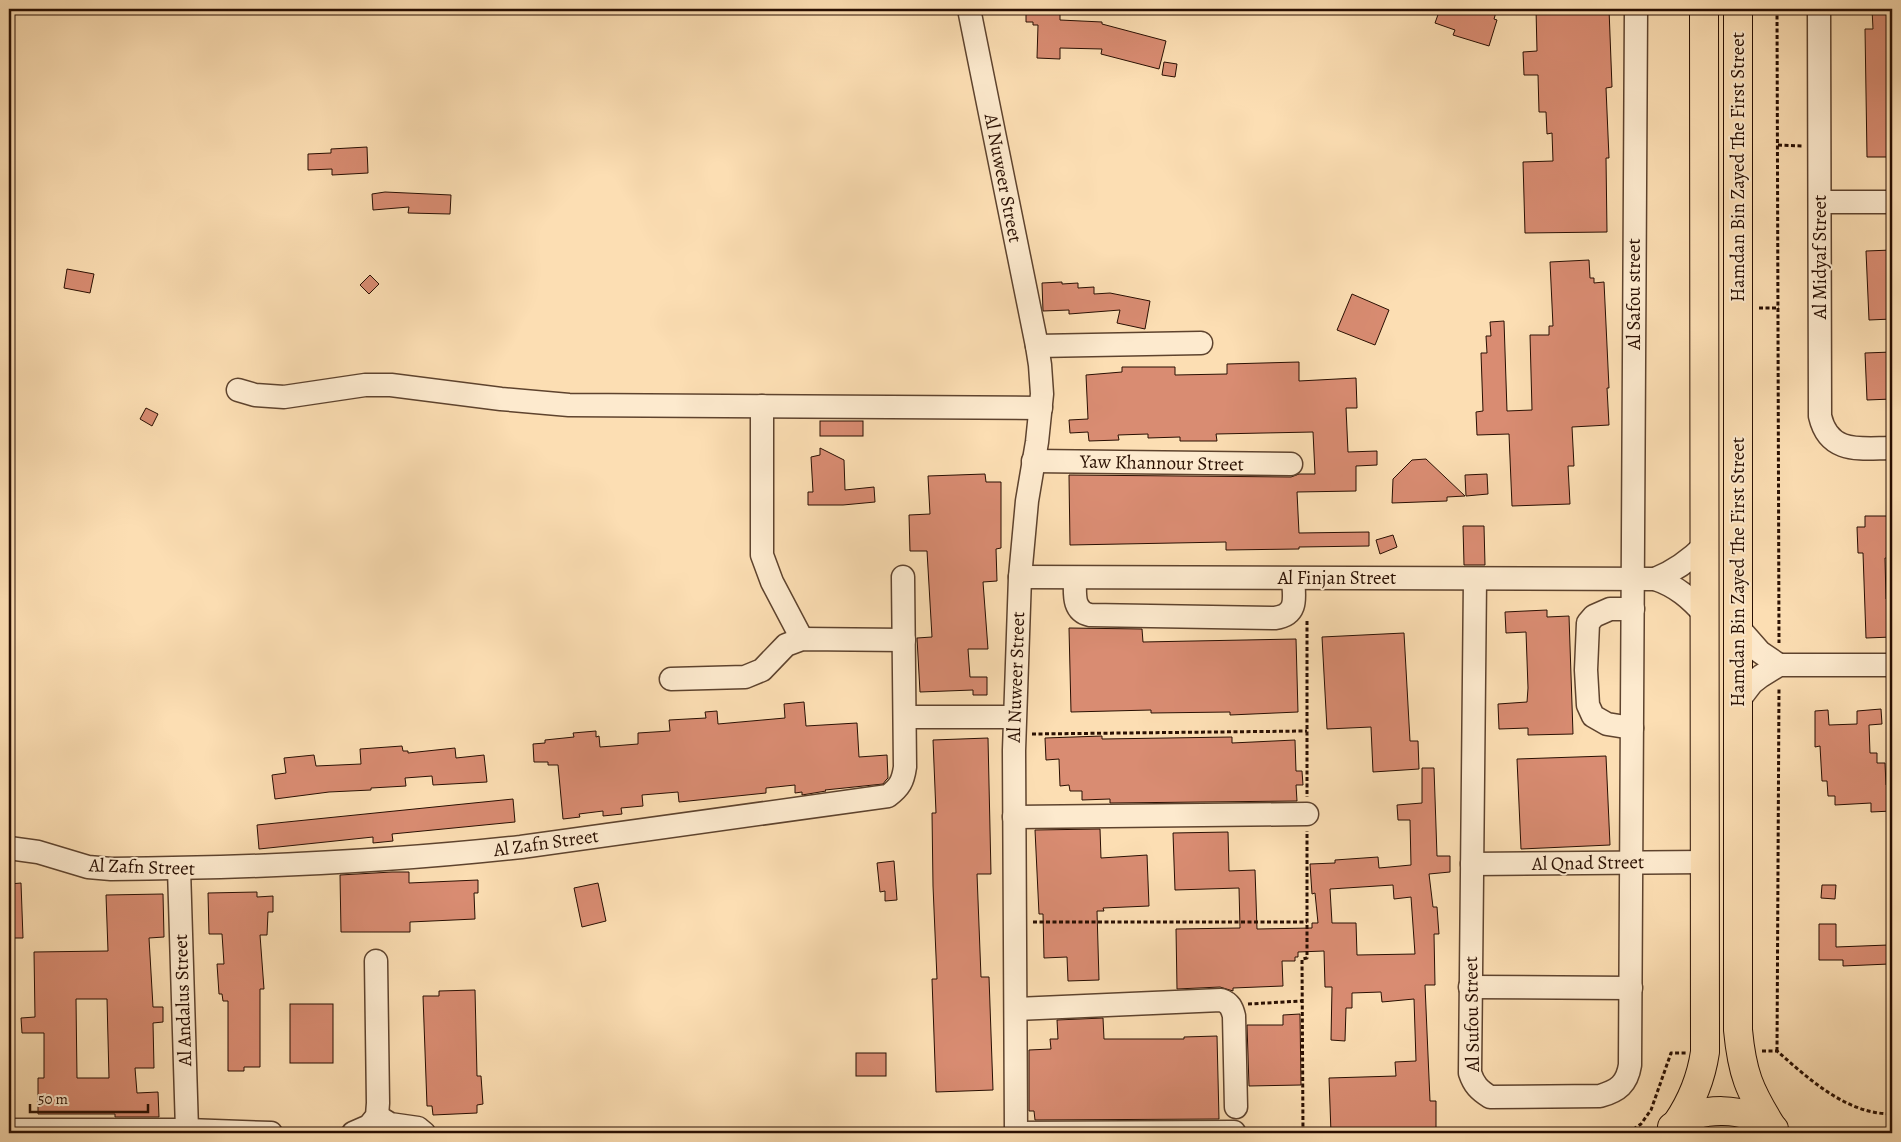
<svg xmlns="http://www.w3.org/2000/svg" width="1901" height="1142" viewBox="0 0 1901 1142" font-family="Alegreya,serif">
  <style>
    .building { fill: #d98c72; stroke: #290f02; fill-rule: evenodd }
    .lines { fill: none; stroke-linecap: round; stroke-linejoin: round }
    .minor-casing { stroke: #5e432e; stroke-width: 25 }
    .major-casing { stroke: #290f02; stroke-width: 30 }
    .path { stroke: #290f02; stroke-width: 3; stroke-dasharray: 4 2.5; stroke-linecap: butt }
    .minor { stroke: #fdeace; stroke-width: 22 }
    .major { stroke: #fcdeb3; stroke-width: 28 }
    .labels { text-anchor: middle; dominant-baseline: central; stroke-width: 4; stroke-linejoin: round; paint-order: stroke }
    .street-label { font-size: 19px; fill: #290f02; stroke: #fdeace }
  </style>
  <rect width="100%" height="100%" fill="#fcdeb3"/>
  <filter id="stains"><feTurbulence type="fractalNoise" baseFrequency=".004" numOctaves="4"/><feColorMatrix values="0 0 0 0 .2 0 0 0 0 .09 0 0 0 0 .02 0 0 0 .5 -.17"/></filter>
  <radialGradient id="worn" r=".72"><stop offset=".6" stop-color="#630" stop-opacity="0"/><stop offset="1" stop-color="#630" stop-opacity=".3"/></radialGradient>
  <g class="building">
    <path d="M1026,9H1060V20L1102,22V24L1166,41L1159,69L1101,54L1102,49L1060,48V59L1037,58L1038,25H1033V22H1026Z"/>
    <path d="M1440,9H1497L1494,19L1497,20L1489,46L1453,35L1455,30L1435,23Z"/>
    <path d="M1536,9H1609L1612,87L1606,88L1609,158H1606L1607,232L1525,233L1523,162L1553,161L1552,133L1547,134L1546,112H1539L1538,75H1524L1523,52L1537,51Z"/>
    <path d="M1872,9H1892V157H1867L1865,29H1873Z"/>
    <path d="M1164,62L1177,64L1175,77L1162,75Z"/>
    <path d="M367,147L368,173L332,175V169L308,170V154L331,153V149Z"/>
    <path d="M385,192L451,195L450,214L408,213L409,207L373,210L372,194Z"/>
    <path d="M1892,250V319L1869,320L1866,251Z"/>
    <path d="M1589,260L1590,278H1594V283L1604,282L1609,388H1607L1609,425L1572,427L1574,466H1568L1570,504L1512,506L1509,434L1477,435L1476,412L1483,411L1481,353H1487L1486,336H1491L1490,322L1504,321L1507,411L1532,410L1530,335H1549V326H1553L1550,262Z"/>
    <path d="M67,269L94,274L90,293L64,288Z"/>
    <path d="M370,275L379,284L369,294L360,285Z"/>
    <path d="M1062,282V284L1078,283V288L1094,287V294L1110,293L1150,301L1145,329L1117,323L1120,310L1069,314V310L1043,311L1042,283Z"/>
    <path d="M1352,294L1389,310L1375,345L1337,330Z"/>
    <path d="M1892,352V399L1867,400L1865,353Z"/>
    <path d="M1299,362V381L1356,378L1357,408H1346L1348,452L1377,451V465L1356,466V491L1297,492L1299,533L1369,532V546L1299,547V549L1226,550V542L1070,545L1069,475L1291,477L1299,474H1315L1313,432L1216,434L1217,441H1180V437L1148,438V434L1118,435L1119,440L1089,441L1088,432L1070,433L1069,420L1088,419L1086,375L1122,372V367H1175V375L1227,374V364Z"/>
    <path d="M146,408L158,414L152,426L140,419Z"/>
    <rect x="820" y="421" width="43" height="15"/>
    <path d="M820,448L844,460L845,490L874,487L875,502L843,505H808V492H813L811,457L820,455Z"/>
    <path d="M1426,459L1465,496L1447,497V501L1392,503L1393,479L1412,460Z"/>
    <path d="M985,474L986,482H1001V548L996,549L997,581L983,582L988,649H968L970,677H987V695H973V690L920,692L917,638L932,637L927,551H910L909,515L930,514L928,476Z"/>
    <path d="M1487,474L1488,494L1466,496L1465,475Z"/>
    <path d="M1865,516H1892V558H1885L1886,599L1892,598V637L1866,638L1863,553H1858L1857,527H1865Z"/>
    <path d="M1463,526H1484L1485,565H1464Z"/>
    <path d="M1393,535L1397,547L1380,554L1376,540Z"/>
    <path d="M1547,610V617L1569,616L1573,734L1528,735V728L1499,729L1498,704L1527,702L1528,688L1526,632L1506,633L1505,612Z"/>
    <path d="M1069,628L1142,629L1143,642L1296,639L1298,712L1230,715V712L1151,713V710L1071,712Z"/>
    <path d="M1404,633L1410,741H1418L1419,769L1373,772L1371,727L1327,729L1322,637Z"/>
    <path d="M804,702L806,726L857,723L859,757L887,755L888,778L886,780L883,784L825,790L826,791L802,795V792L795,793V785L766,788V793L679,802L678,792L642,795L643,806L621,808L622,814L603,816V811L579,814L580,817L563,819L558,765H548V762H534L533,744L545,743V740L574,737L573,733L596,731V737L599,736L600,747L638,744V733L670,731L669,720L706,718L705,712L717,711L718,724L785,718L784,704Z"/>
    <path d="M1881,709L1882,724L1869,725L1870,753H1877V763H1885L1886,785L1892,784V811L1871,812V803L1835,805V796H1828L1827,781H1822L1820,746L1815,747V711L1828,710L1829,725L1857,724V711Z"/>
    <path d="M1102,736V739L1232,737V743L1295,740L1296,771H1302L1303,785H1296L1297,801L1110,803V799L1082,800V791H1070L1069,785L1060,786L1059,759L1046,760L1045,738Z"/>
    <path d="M988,738L991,874H977L981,977H989L993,1090L936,1092L932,979H937L933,886L932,813H936L933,740Z"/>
    <path d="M402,746L403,751H408V753L455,748L456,758L484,755L487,782L433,785L432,776L405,778L406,786L371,788V790L329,792L275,799L272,775L286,773L284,758L314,755L316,766L361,764L360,749Z"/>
    <path d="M1606,756L1610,845L1521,849L1517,759Z"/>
    <path d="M1422,768H1434L1437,856H1450V872L1429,874L1433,907H1437L1439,934H1434L1435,985H1425L1430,1101H1436V1131L1331,1133L1329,1078L1396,1076L1395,1062L1416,1061L1414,999L1382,1002L1381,992L1352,993V1008H1346L1345,1041L1331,1040L1332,987H1325L1324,951L1298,952V957H1295V961H1282L1283,986L1233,988V991L1220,987L1177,989L1176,929L1240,928L1239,888L1175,890L1173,833L1228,832L1229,871L1255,870L1257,929L1312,928V923H1318L1315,893L1312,894L1310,864L1335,863V860L1378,857L1379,868L1411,865L1410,820H1398L1397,805L1422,803ZM1393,885L1394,899L1411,897L1415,954L1357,955L1356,923H1332L1330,889Z"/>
    <path d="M513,799L515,822L392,834L393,841L373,843V837L259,849L257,825Z"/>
    <path d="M1100,829L1101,858L1147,855L1149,906L1103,908L1104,911H1097L1099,980L1068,981L1067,957L1044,958L1043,914H1039L1035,830Z"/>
    <path d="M894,861L897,900L885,901V891L880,892L877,863Z"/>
    <path d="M392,872H409V883L478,880V893H474L475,919L410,922V932H341L340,875Z"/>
    <path d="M21,883L23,938H9V884Z"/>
    <path d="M598,883L606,921L582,927L574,888Z"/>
    <path d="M1822,885H1836L1835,899L1821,898Z"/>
    <path d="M257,892V897L273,896V912H268L267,935H260L264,989H260V1067H244V1071H228V1001H223L222,994H219L217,964H224L222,934H209L208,893Z"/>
    <path d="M163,894L164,937L149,938L153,1007H163V1022L153,1023L154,1068H135L137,1093L158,1092L159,1117H115V1114H38V1078H44V1033H22L21,1018L35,1017L34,952L108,951L106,895ZM76,999H107L109,1078H77Z"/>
    <path d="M1819,924H1836V947L1888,945L1889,964L1843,966V960H1819Z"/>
    <path d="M475,990L477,1076H481L483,1104L477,1105V1113L433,1115L432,1106H427L423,996H439V991Z"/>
    <rect x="290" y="1004" width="43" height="59"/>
    <path d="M1300,1014L1301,1085L1249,1086L1247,1025H1283V1015Z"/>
    <path d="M1103,1018L1104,1039H1184V1037L1217,1036L1219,1119L1035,1120L1034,1111H1029V1050L1051,1049L1050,1039H1058L1057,1020Z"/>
    <rect x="856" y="1053" width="30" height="23"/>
  </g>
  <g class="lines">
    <defs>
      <g id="minor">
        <path d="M969,9L1037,346L1040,365L1042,394L1037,442L1027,501L1020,577L1014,750L1016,1133"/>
        <path d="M1819,9L1820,416C1829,455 1861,448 1892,448"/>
        <path d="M1820,202H1892"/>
        <path d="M1037,346L1201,343"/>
        <path d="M238,390L255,395L284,397L365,385H391L501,399L569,405L1041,408"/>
        <path d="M762,406V555L772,582L802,639"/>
        <path d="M1033,461L1291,464"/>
        <path d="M1020,577L1655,579C1676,586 1690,598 1705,615"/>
        <path d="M1075,578C1075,593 1072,611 1090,615L1275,618C1299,615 1294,596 1293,579"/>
        <path d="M1475,579L1470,1073C1474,1085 1479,1090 1490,1097L1600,1096C1618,1091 1627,1084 1630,1065L1636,9"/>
        <path d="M1655,579C1675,571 1690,560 1705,545"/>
        <path d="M1738,627L1760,652L1779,665"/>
        <path d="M671,679L745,677L762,670L786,645L802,639L904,640"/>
        <path d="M1739,700L1752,683L1761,676L1779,665H1892"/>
        <path d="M905,717H1014"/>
        <path d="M1632,728L1607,724L1593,716L1588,705L1586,670L1588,623L1594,616L1610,609H1633"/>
        <path d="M1014,817L1307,814"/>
        <path d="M9,848L38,852L88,867L111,869C248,868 384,862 521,847L888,796C900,787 903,781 905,767L903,577"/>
        <path d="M1472,864L1705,862"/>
        <path d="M179,869L187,1130"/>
        <path d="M1470,987L1631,988"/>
        <path d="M1016,1009L1221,1000C1230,1003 1232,1008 1234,1016L1236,1107"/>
        <path d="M377,1116L390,1124L418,1128L424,1133"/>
        <path d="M9,1130H187L271,1133"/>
        <path d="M353,1133L369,1126L377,1116L378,1103L376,961"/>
        <path d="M1016,1133L1234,1132"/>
      </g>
      <g id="major">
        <path d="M1738,9V1030C1742,1073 1749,1090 1772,1127"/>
        <path d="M1677,1123C1692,1101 1701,1079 1705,1052L1704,9"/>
        <path d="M1672,1127C1701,1105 1745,1106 1774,1129"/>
      </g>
    </defs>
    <use href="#minor" class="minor-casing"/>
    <use href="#major" class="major-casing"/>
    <g class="path">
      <path d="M1777,9L1779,643"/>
      <path d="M1778,145L1802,146"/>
      <path d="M1759,308H1779"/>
      <path d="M1307,621V797"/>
      <path d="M1032,734L1307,731"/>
      <path d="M1033,922H1307"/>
      <path d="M1248,1004L1302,1001"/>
      <path d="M1762,1051H1777C1809,1079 1846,1114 1892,1114"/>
      <path d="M1777,1051L1779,687"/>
      <path d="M1303,1133L1302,959L1307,958V831"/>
      <path d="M1628,1133L1641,1124L1651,1110L1671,1053H1686"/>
    </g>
    <use href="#minor" class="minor"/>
    <use href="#major" class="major"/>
  </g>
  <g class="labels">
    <g class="street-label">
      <text transform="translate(1738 167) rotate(-90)">Hamdan Bin Zayed The First Street</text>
      <text transform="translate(1003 178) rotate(79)">Al Nuweer Street</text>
      <text transform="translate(1820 257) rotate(-90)">Al Midyaf Street</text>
      <text transform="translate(1634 294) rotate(-90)">Al Safou street</text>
      <text transform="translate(1162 463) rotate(1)">Yaw Khannour Street</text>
      <text transform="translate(1738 572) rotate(-90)">Hamdan Bin Zayed The First Street</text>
      <text x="1337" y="578">Al Finjan Street</text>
      <text transform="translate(1016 677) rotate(-88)">Al Nuweer Street</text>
      <text transform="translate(546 843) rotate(-8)">Al Zafn Street</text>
      <text transform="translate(1588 863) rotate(-1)">Al Qnad Street</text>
      <text transform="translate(142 867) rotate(2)">Al Zafn Street</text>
      <text transform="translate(183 1000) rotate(-92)">Al Andalus Street</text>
      <text transform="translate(1472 1014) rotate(-91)">Al Sufou Street</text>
    </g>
  </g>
  <rect width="1901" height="1142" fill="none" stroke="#fcdeb3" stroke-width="30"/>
  <rect x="10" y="10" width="1881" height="1122" fill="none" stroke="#290f02" stroke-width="2.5"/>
  <rect x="15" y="15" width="1871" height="1112" fill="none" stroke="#290f02"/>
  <path d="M30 1104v8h118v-8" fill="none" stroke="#290f02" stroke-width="2.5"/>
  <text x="38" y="1104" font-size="15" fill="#290f02" stroke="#fdeace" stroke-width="4" paint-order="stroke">50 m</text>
  <rect width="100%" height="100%" filter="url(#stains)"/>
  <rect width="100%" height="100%" fill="url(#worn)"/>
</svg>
